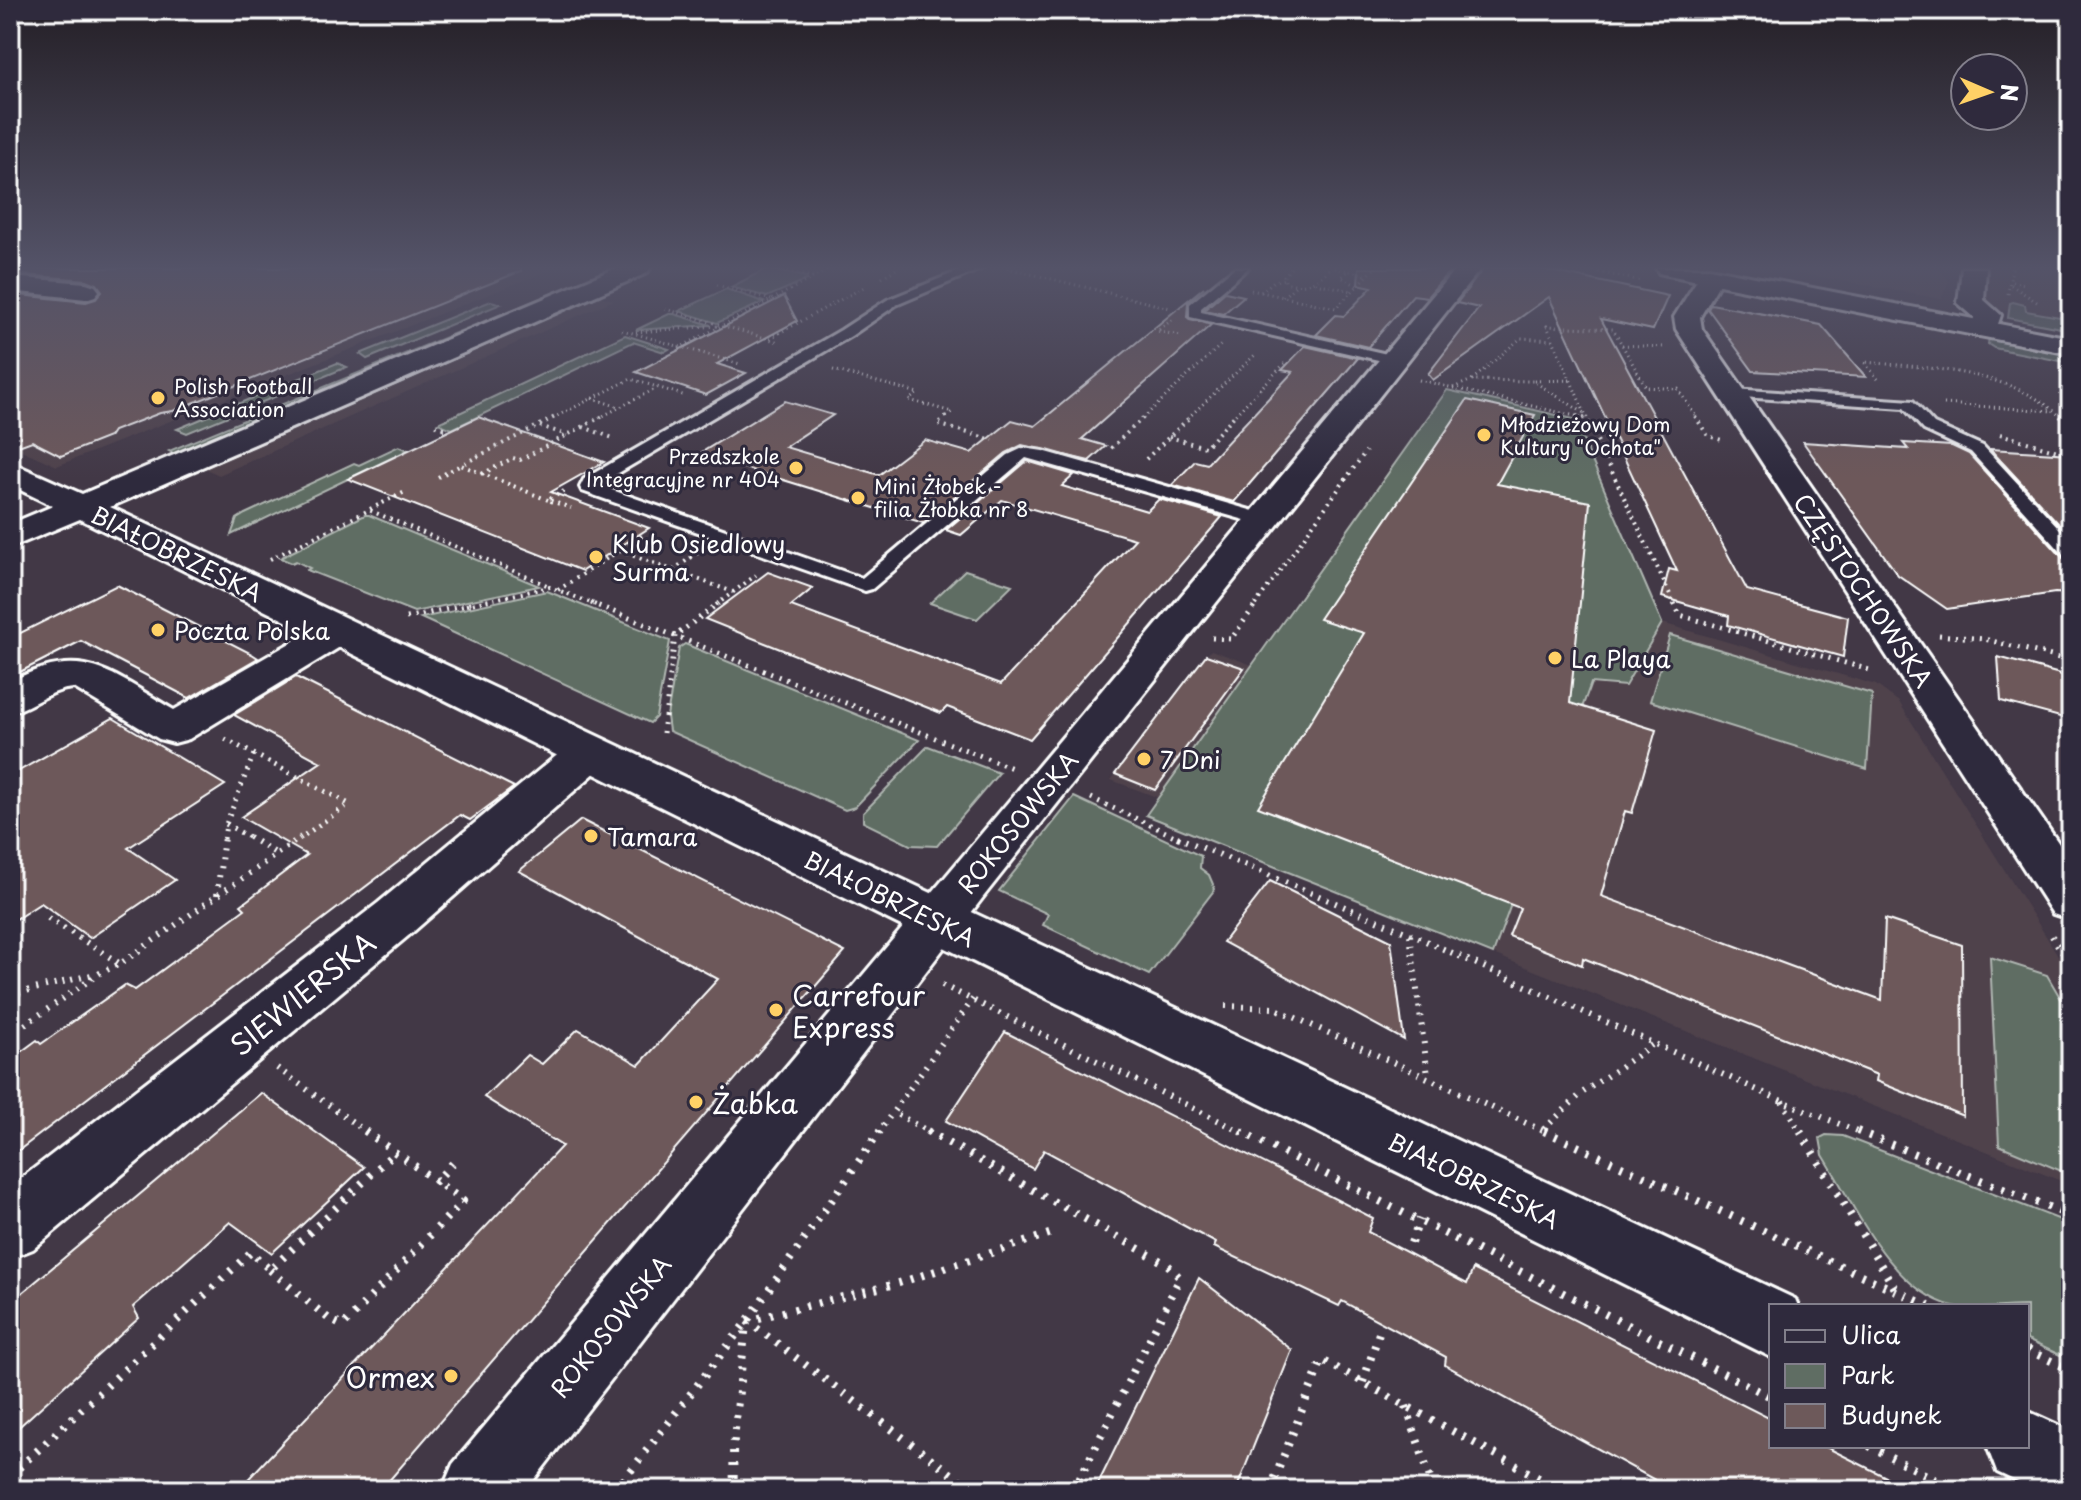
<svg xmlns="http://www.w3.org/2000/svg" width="2081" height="1500" viewBox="0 0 2081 1500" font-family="'Playpen Sans',sans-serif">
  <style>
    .built { fill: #4f424c }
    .green { fill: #5f6d63; stroke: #afb6b1; stroke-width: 2 }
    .building { fill: #6d595a; stroke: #fff; stroke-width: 2 }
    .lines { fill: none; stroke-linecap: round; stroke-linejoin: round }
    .lane-casing { stroke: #fff; stroke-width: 6 }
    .street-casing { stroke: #fff; stroke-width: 6 }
    .secondary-casing { stroke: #fff; stroke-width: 6 }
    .path-far4 { stroke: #fff; stroke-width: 3; stroke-dasharray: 1 4; stroke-linecap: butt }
    .path-far3 { stroke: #fff; stroke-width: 4; stroke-dasharray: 2 5; stroke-linecap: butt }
    .path-far2 { stroke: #fff; stroke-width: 5; stroke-dasharray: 2 6; stroke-linecap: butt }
    .path-far1 { stroke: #fff; stroke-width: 6; stroke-dasharray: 2 7; stroke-linecap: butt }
    .path { stroke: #fff; stroke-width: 8; stroke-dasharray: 3 9; stroke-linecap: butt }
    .lane { fill: #2f2a3d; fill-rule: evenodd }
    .street { fill: #2f2a3d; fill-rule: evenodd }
    .secondary { fill: #2f2a3d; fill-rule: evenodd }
    .poi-dot { fill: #ffd166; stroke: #2f2a3d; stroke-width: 3 }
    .labels { text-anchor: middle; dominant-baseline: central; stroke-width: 6; stroke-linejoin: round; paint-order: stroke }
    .far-poi-label { font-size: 20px; fill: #fff; stroke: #2f2a3d; text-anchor: start }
    .poi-label { font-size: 24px; fill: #fff; stroke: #2f2a3d; text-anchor: start }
    .street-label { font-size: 24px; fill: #fff; stroke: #2f2a3d }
    .near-street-label { font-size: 28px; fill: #fff; stroke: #2f2a3d }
    .near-poi-label { font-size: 28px; fill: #fff; stroke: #2f2a3d; text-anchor: start }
  </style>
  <rect width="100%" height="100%" fill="#423846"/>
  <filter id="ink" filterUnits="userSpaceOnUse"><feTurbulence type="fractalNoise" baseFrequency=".0125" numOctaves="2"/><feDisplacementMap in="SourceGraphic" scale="16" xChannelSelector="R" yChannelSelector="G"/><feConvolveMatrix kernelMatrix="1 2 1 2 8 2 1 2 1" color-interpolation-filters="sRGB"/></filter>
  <g filter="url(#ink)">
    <g class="built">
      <path d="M388,269H552L57,466L10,445Z"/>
      <path d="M1777,269H1940L1949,281L1941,299Z"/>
      <path d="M1985,269H2071V323L1980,306Z"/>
      <path d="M599,296L614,300L219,475L204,468Z"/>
      <path d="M1662,623L1876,685L1899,702L2071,976V1185L1493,954L1591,683L1625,686Z"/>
      <path d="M1211,650L1252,665L1159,798L1111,780Z"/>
    </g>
    <g class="green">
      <path d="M766,269L807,277L806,280L767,297L731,287Z"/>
      <path d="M567,287L574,288L179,456L169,451Z"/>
      <path d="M726,289L764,302L717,323L679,311Z"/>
      <path d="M593,294L599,296L204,468L198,465Z"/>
      <path d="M491,301L501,304L367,359L360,354Z"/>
      <path d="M2013,302L2025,305L2026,311L2071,319V330L2008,318L2010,303Z"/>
      <path d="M669,314H674L711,325L636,330Z"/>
      <path d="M625,335L669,349L664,352L633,342L452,429L438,423Z"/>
      <path d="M1989,337L2056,352L2071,363L1994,348L1988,344Z"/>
      <path d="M337,363L347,367L187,433L177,429Z"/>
      <path d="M1447,390L1574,419L1662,623L1625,686L1591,683L1493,954L1146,815Z"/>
      <path d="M399,446L408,450L231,535L237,519L245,514L354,463L359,465Z"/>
      <path d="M365,515H369L539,586L414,612L307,570L310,568L296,561L292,563L280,558Z"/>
      <path d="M965,570L1012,585L977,619L930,603Z"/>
      <path d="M547,591L670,641L656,717L650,723L421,618Z"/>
      <path d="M1670,635L1872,694L1867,769L1650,701Z"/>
      <path d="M685,644L919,740L855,807L845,810L669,731L667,716L679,648Z"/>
      <path d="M928,746L999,773L937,846L910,845L863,822V813Z"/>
      <path d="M1074,797L1201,856L1200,868L1209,875L1215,889L1149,975L1043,925L1048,914L999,891Z"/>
      <path d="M1990,957L2047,975L2071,1016V1175L1999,1145Z"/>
      <path d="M1826,1135L1843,1136L2071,1224V1360L2027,1340V1306C2004,1306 1975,1311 1953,1306C1891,1291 1854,1205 1823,1155L1820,1138Z"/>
    </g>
    <g class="building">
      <path d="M10,268H521V271L173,411L160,413L113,431L109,437L61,456L32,441L10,449V294L86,302L96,299L102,291L97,284L87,280L10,274Z"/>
      <path d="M1359,268H1452L1427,297L1413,295L1368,347L1316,335L1336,315L1344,316L1372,287L1358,284Z"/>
      <path d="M1484,268H1537L1668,296L1653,330L1601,319L1747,590L1848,617L1843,657L1728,625L1729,616L1662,597L1669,569L1677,571L1549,297L1433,380L1428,374L1479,308L1457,303Z"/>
      <path d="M1204,287L1188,302L1187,317L1211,325L1082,439L1106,446L1089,461L1022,445L1006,453L923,523L699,454L785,401L833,415L785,447L879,475L925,440L971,453L1012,420L1035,426Z"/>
      <path d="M1225,292L1244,296L1223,314L1204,310Z"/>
      <path d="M784,296L797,321L717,364L746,373L706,395L636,372Z"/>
      <path d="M1711,304L1821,325L1866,377L1753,371L1708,309Z"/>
      <path d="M1305,346L1358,358L1234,502L1172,485L1195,461L1207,464L1293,372L1282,370Z"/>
      <path d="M1467,400L1535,415L1497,484L1590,502L1570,703L1656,730L1632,813L1625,811L1601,896L1882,1000L1885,919L1962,945L1963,1116L1876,1081L1877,1075L1822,1053L1583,958L1582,965L1509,936L1520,908L1258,807L1364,633L1319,619Z"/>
      <path d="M478,417L604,462L551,492L649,528L582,571L348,479Z"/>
      <path d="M1803,442L1908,449L1903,443L1952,446L1969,454L2063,558L2071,560V594L2055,593L1947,609L1898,575Z"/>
      <path d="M1990,449L2071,454V537Z"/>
      <path d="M1027,461L1074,475L1062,486L1147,511L1159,499L1222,517L1030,739L947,707L941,713L705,619L768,572L813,588L791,606L1001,684L1135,539L1002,500L961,535L946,530Z"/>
      <path d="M117,585L252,654L258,658L189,698L81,641L10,677V638Z"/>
      <path d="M1206,655L1244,668L1155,790L1115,774Z"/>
      <path d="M1998,657L2071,677V720L2001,701Z"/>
      <path d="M296,677L514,787L470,820L460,815L10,1157V1060L37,1040L41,1044L125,985L135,990L245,909L241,905L307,855L241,817L321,762L234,715Z"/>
      <path d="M113,718L225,785L128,848L175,880L90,938L41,903L10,923V776Z"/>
      <path d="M581,820L845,952L381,1490H238L562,1146L484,1097L527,1055L542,1064L578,1029L639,1065L718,979L519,871Z"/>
      <path d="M1270,881L1391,941L1404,1040L1223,942Z"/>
      <path d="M1005,1032L1373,1218L1368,1232L1467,1284L1473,1269L1771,1419V1446H1824L1912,1490H1673L1445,1365L1446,1357L1342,1301L1339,1306L1214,1247L1216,1243L1044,1150L1033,1169L946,1121Z"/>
      <path d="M261,1093L364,1167L272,1253L230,1222L133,1307L139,1318L10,1435V1303Z"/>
      <path d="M1199,1278L1292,1350L1236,1490H1095Z"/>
    </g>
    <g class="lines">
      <defs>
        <g id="lane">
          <path d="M966,268H983L896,305L851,336L598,485L862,578L1008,455L1023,448L1043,451L1271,516L1274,520L1271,524H1259L1026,458L872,589L865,591L582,491L580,487L584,479L841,330L887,300Z"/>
          <path d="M1234,268H1248L1201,308V312L1396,356L1403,360L1396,364L1190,317V304Z"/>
          <path d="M1733,389L1913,401L1934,424L1983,446L2071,541V557L2065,556L1971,452L1924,430L1904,408L1728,396V390Z"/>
        </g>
        <g id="street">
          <path d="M1456,268H1481L984,896L526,1490H442L453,1464Z"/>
          <path d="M1962,268H1986L1984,300L2001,315L1994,336H1976L1972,330L1974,317L1958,303Z"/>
          <path d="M1711,270L1720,272L1723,277L1700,317L1702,329L2071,861V920L2053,914L1676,329L1674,317L1702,272Z"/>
          <path d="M10,277L86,283L95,286L99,291L95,296L86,299L10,291Z"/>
          <path d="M339,619L353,623L359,631L353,639L189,739L174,743L159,739L74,688C51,689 32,707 10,713V682C84,643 110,673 174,710L325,623Z"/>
          <path d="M589,738L605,742L611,753L605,764L414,931L33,1249L10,1258V1187L378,903L573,742Z"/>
        </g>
        <g id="secondary">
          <path d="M616,268H650L647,273L110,507L1795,1299L1798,1306H1771V1357L80,519L10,548V524L53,506L10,485V462L82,494Z"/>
          <path d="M1656,268H1709L2071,338V354L1668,275L1659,273Z"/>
          <path d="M2027,1411L2071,1431V1490H2035L1997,1472L1987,1446H2027Z"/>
        </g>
      </defs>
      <use href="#lane" class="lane-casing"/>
      <use href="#street" class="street-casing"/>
      <use href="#secondary" class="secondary-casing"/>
      <g class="path-far4">
        <path d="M778,268L813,277"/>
        <path d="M1007,268L1170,308"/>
        <path d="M1291,268L1284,276L1285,282C1305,288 1316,283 1330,268"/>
        <path d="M1335,268L1368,275"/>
        <path d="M1579,268L1642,281"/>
        <path d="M1347,272L1341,277L1358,286"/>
        <path d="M882,277L898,268"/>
        <path d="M2012,282L2026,284"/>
        <path d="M1315,283L1353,291"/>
        <path d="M717,285L771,300"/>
        <path d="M2011,285L2040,304"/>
        <path d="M1251,290L1336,308L1375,268"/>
        <path d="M1261,292L1274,281L1284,279"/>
        <path d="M2008,294L2012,268"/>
        <path d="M1283,297L1295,286"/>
        <path d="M665,309L779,342"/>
        <path d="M1172,320L1157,331L1181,336"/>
        <path d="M622,330L740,364"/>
        <path d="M636,332L718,326"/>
        <path d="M770,338L864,287"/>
        <path d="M1622,345L1665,347"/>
        <path d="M679,348L832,268"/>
        <path d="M833,370L918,393L909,400L952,412L944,418"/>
        <path d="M1878,379L1864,362C1929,368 2013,370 2062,418"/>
        <path d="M1419,380L1584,418"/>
        <path d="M1472,380L1521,338L1553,340"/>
        <path d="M1534,381L1570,380"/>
        <path d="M1453,388L1472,380L1533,381L1584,413"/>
        <path d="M592,398L619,407"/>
        <path d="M1944,404L2053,411"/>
        <path d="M553,418L631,379L686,396"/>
        <path d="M599,418L657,388"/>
        <path d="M1143,418L1223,343"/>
        <path d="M1188,418L1257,353"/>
        <path d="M1232,418L1287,361"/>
        <path d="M1587,418L1547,326L1613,329L1646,387L1678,389L1697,418"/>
      </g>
      <g class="path-far3">
        <path d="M946,416L937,424L993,440"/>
        <path d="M1576,416L1587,419L1675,605"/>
        <path d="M1695,416L1708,436L1722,440"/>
        <path d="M2060,416L2071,427"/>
        <path d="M436,425L447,429L439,433"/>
        <path d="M540,426L567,435"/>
        <path d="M583,427L613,438"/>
        <path d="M2000,434L2071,455"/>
        <path d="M1169,437L1205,447L1234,416"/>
        <path d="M1111,448L1145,416"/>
        <path d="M1146,459L1191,416"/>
        <path d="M482,474L513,458L520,460L603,416"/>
        <path d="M438,477L461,465"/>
        <path d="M564,491L548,500L571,508"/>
        <path d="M548,500L461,465L557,416"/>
        <path d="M370,509L405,492"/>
        <path d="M620,551L733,592"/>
        <path d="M270,559L369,510L549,586"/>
        <path d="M673,570L699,552"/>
        <path d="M558,590L645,534"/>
        <path d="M466,605L550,587L596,605"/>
        <path d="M716,605L756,575"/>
        <path d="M1255,605L1366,451"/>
      </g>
      <g class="path-far2">
        <path d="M591,603L675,636L719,603"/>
        <path d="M1674,603L1680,615L1873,671"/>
        <path d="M406,618L475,603"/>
        <path d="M1939,635L1984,639L2071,661"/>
        <path d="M1212,638L1231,639L1257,603"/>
        <path d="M663,733L675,636L1012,768"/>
        <path d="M225,739L349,804L299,839"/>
        <path d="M1091,798L1181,839"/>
        <path d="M226,824L252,839"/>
        <path d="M224,839L226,824L254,754"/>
      </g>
      <g class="path-far1">
        <path d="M249,837L277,854"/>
        <path d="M1177,837L1410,934L1782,1101L1862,1133"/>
        <path d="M217,895L224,837"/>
        <path d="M48,918L119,963"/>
        <path d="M1410,935L1428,1076"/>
        <path d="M2052,936L2071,966"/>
        <path d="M942,985L1244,1133"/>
        <path d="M10,995L95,974"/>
        <path d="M1225,1006L1274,1008L1548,1133"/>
        <path d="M10,1035L100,973L120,964L301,837"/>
        <path d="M277,1068L368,1133"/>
        <path d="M1782,1101L1801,1133"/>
        <path d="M1544,1129L1582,1093L1652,1045"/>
        <path d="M878,1133L893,1112"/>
        <path d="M931,1133L893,1112L973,999"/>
      </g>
      <g class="path">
        <path d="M365,1131L436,1181L453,1163"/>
        <path d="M927,1131L1168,1265L1180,1278L1074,1490"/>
        <path d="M1240,1131L1771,1397"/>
        <path d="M1544,1131L1929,1306"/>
        <path d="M1800,1131L1897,1292"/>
        <path d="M1857,1131L2071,1216"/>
        <path d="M1411,1243L1420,1219"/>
        <path d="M270,1270L329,1319L343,1326L463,1201L436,1181"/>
        <path d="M747,1321L899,1283L1055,1232"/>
        <path d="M747,1321L973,1490"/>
        <path d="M2027,1350L2071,1370"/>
        <path d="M1363,1382L1380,1330"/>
        <path d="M1406,1406L1434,1490"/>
        <path d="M1869,1446L1956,1490"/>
        <path d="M10,1476L251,1252L270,1270L395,1152"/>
        <path d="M616,1490L747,1321L880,1131"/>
        <path d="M734,1490L733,1449L746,1324"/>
        <path d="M1270,1490L1322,1360L1561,1490"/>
      </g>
      <use href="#lane" class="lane"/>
      <use href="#street" class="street"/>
      <use href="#secondary" class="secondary"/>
    </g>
  </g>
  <linearGradient id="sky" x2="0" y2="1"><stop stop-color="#241f26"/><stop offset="0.56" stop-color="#545368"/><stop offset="1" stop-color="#545368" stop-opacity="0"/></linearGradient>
  <rect width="2081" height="478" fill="url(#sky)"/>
  <g class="poi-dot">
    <circle cx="158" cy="398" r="8"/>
    <circle cx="1484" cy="435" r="8"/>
    <circle cx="796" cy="468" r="8"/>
    <circle cx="858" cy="498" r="8"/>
    <circle cx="596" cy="557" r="8"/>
    <circle cx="158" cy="630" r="8"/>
    <circle cx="1555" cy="658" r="8"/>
    <circle cx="1144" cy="759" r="8"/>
    <circle cx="591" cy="836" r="8"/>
    <circle cx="776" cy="1010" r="8"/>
    <circle cx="696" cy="1102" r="8"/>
    <circle cx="451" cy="1376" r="8"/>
  </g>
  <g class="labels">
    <g class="far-poi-label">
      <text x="174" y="386">Polish Football<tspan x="174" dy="23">Association</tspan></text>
      <text x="1500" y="424">Młodzieżowy Dom<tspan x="1500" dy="23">Kultury "Ochota"</tspan></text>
      <text x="780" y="456" text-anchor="end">Przedszkole<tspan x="780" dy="23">Integracyjne nr 404</tspan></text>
      <text x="874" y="486">Mini Żłobek -<tspan x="874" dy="23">filia Żłobka nr 8</tspan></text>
    </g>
    <g class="poi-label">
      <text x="612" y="543">Klub Osiedlowy<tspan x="612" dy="28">Surma</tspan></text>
      <text x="174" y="630">Poczta Polska</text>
      <text x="1571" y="658">La Playa</text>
      <text x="1160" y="759">7 Dni</text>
      <text x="607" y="836">Tamara</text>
    </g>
    <g class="street-label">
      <text transform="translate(177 553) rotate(26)">BIAŁOBRZESKA</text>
      <text transform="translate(1864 590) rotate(56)">CZĘSTOCHOWSKA</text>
      <text transform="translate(1017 822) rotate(-51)">ROKOSOWSKA</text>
      <text transform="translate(890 898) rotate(26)">BIAŁOBRZESKA</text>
      <text transform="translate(1474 1180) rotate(26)">BIAŁOBRZESKA</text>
      <text transform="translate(610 1326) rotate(-51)">ROKOSOWSKA</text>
    </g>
    <g class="near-street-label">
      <text transform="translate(302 993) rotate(-39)">SIEWIERSKA</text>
    </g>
    <g class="near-poi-label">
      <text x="792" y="994">Carrefour<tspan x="792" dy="32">Express</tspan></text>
      <text x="712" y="1102">Żabka</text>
      <text x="435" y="1376" text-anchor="end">Ormex</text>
    </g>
  </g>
  <rect width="2081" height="1500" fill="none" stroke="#2f2a3d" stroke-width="40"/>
  <rect x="20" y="20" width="2041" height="1460" fill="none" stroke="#fff" stroke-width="3" filter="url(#ink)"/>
  <rect x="1769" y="1304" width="260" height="144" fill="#2f2a3d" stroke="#827f8b" stroke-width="2"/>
  <rect x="1785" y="1330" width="40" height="12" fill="#2f2a3d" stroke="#827f8b" stroke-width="2"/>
  <text x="1841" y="1344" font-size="24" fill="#ffffff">Ulica</text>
  <rect x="1785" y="1364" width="40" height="24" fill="#5f6d63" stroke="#827f8b" stroke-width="2"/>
  <text x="1841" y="1384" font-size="24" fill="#ffffff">Park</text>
  <rect x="1785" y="1404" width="40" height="24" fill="#6d595a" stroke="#827f8b" stroke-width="2"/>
  <text x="1841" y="1424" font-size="24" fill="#ffffff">Budynek</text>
  <g transform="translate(1989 92) rotate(92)"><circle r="38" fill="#2f2a3d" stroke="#827f8b" stroke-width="2"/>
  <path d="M0-6L14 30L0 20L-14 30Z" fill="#ffd166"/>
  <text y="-12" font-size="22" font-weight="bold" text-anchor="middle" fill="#ffffff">N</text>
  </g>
</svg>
